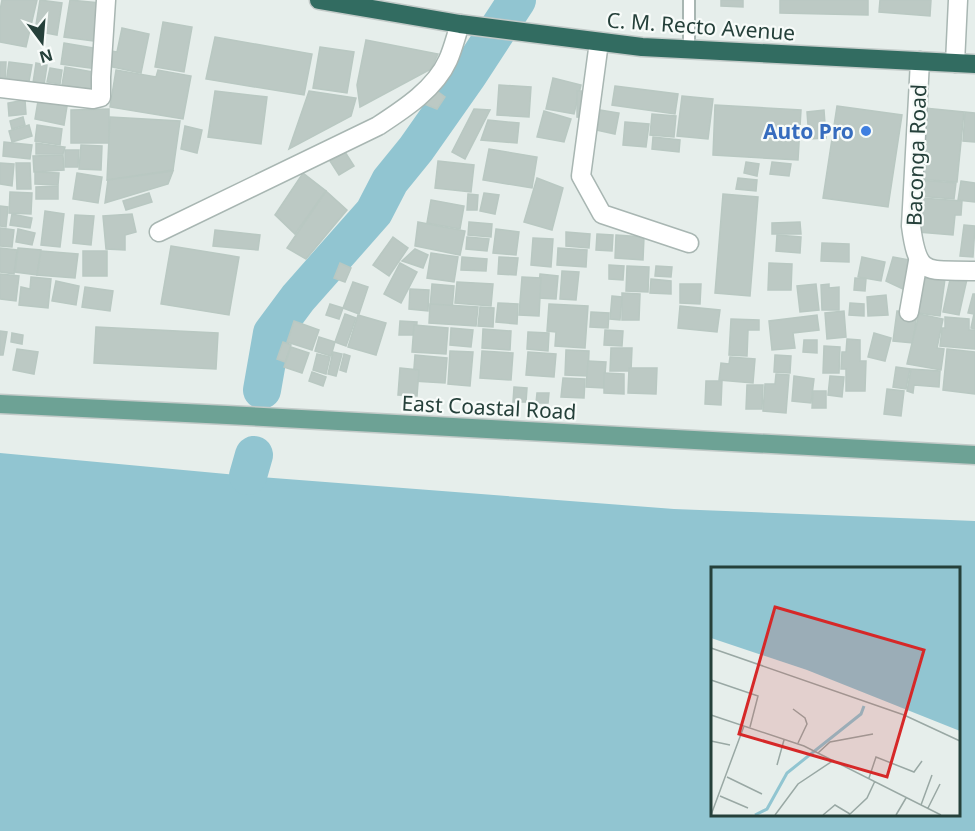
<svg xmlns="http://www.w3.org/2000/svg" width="975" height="831" viewBox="0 0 975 831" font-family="'Noto Sans',sans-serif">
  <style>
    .water { fill: #91c5d1; fill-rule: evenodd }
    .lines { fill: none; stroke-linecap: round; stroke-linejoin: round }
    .river { stroke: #91c5d1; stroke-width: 38 }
    .building { fill: #bcc9c4; stroke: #b9c8c2; stroke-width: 1.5 }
    .lane-casing { stroke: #a8b6b2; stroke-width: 14 }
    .street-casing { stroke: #a8b6b2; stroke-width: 21 }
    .primary-casing { stroke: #c2cac8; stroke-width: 21 }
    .highway-casing { stroke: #c2cac8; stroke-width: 21 }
    .lane { stroke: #fff; stroke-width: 10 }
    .street { stroke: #fff; stroke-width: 18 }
    .primary { stroke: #6da295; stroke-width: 18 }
    .highway { stroke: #326c61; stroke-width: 18 }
    .shop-dot { fill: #3f7fe0; stroke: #f7fbf9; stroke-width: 2 }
    .labels { text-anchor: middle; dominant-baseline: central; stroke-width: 4.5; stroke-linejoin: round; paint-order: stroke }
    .street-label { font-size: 21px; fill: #25403a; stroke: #f7fbf9 }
    .shop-label { font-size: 21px; font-weight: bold; fill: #366cbe; stroke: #f7fbf9; text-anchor: end }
    .inset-river { fill: none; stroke: #91c5d1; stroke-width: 3 }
    .inset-road { fill: none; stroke: #99a8a4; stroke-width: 1.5 }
    .view { fill: #d62828; fill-opacity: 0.15; stroke: #d62828; stroke-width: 3 }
    .inset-edge { fill: none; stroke: #25403a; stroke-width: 3 }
  </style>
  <rect width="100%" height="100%" fill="#e6eeeb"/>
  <path class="water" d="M0,453L248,476L674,509L975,521V831H0ZM712,568H958V814H712Z"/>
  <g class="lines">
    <g class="river">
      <path d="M262,390L272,333L298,298L374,212L390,181L416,149L468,75L517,0"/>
      <path d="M248,476L254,455"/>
    </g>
  </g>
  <g class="building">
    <path d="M2,0H37L26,47L0,42V10Z"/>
    <path d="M40,0L62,3L57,35L35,31Z"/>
    <path d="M70,0L100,3L93,41L64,37Z"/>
    <path d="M721,0H743V7L721,6Z"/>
    <path d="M780,0H868V15L780,13Z"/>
    <path d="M880,0H931L930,16L879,12Z"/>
    <path d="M163,22L192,27L184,72L155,67Z"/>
    <path d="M122,28L149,34L141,73L103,65L106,50L117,52Z"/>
    <path d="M215,37L312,54L304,95L206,79Z"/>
    <path d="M366,40L438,54L431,69L360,107L357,85Z"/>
    <path d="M64,43L100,49L97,69L61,64Z"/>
    <path d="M320,47L354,52L347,93L313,88Z"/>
    <path d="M0,62H6L5,83H0Z"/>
    <path d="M9,62L32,65L28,87L6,83Z"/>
    <path d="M36,63L47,65L44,85L33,83Z"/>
    <path d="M65,67L99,73L96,90L62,85Z"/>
    <path d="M50,68L62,70L60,84L47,82Z"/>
    <path d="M116,70L156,77L158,70L191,76L183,119L110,107Z"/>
    <path d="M553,78L581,85L574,114L546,109Z"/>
    <path d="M499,85L531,87L529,117L497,115Z"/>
    <path d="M430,86L445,97L437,109L419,102Z"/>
    <path d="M615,86L678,94L675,114L612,105Z"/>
    <path d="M215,91L267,97L261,144L208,137Z"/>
    <path d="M309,91L356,98L351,116L289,149Z"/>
    <path d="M577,91H589L588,118L577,117Z"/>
    <path d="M682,96L713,99L708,139L677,136Z"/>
    <path d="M25,100L26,114L9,116L8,103Z"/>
    <path d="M38,101L67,106L64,125L35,119Z"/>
    <path d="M715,105L801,110L798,160L713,155Z"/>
    <path d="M837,106L902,115L888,207L823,198Z"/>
    <path d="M924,108L964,112L957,182L918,179Z"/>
    <path d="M109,109V143H71V110Z"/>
    <path d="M474,109L490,110L465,159L452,152Z"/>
    <path d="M600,110L619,113L615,134L596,130Z"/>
    <path d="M824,110L826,138L809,139L807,112Z"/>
    <path d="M544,111L571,119L564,142L537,137Z"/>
    <path d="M965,112L975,113V142L963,141Z"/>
    <path d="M652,114L676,116L674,137L650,135Z"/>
    <path d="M23,117L25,125L12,129L10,121Z"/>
    <path d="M110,117L180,121L173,170L107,180Z"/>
    <path d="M488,120L519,123L517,143L481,140Z"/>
    <path d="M625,122L649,124L646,147L623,145Z"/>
    <path d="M29,125L32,136L12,142L9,131Z"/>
    <path d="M37,125L62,129L60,145L35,141Z"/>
    <path d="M185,126L202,130L197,153L181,149Z"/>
    <path d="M653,137L680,140L679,152L652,149Z"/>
    <path d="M4,142L32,145L30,159L3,156Z"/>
    <path d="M36,143L65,147L63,154H36Z"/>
    <path d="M81,145L102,146L101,170L79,169Z"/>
    <path d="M489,149L537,157L532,188L483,180Z"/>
    <path d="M65,150H79L78,167H65Z"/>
    <path d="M345,152L354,166L339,175L330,161Z"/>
    <path d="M63,155L64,170L34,172L33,156Z"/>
    <path d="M438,161L474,165L471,192L435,188Z"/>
    <path d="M746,162L759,164L757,176L744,173Z"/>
    <path d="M772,162L791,164L789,176L770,174Z"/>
    <path d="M0,163L14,164L12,186L0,184Z"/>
    <path d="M16,163H30L31,189H17Z"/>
    <path d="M173,171L168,184L105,203L108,180Z"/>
    <path d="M35,172L59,173L58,185L35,184Z"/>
    <path d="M77,173L102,177L98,203L73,199Z"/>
    <path d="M303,173L326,191L295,234L275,215Z"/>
    <path d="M537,178L563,188L552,230L524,222Z"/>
    <path d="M738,178L757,180L756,191L736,189Z"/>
    <path d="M918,180L956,183L954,199L917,196Z"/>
    <path d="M961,181L975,183V202L958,200Z"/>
    <path d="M58,186V199H36V187Z"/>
    <path d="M326,191L347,210L306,259L287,248Z"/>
    <path d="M10,192L32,193L31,214L9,213Z"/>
    <path d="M149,193L152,202L126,210L123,201Z"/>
    <path d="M484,193L499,195L495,214L480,211Z"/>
    <path d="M468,194L478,195L477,210H467Z"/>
    <path d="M723,194L758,197L750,296L715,293Z"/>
    <path d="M921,198L962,201L961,215H955L953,235L918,232Z"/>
    <path d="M431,200L464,206L460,229L427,223Z"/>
    <path d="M0,206L8,207L6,227L0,226Z"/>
    <path d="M45,211L64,214L60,247L41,245Z"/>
    <path d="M12,214L32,218L30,228L10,225Z"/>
    <path d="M132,214L136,232L125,235V250L106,249L103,216Z"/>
    <path d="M75,215L94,216L91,245L73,243Z"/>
    <path d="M418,222L465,231L460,255L415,246Z"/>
    <path d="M469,222L492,224L491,237L468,235Z"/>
    <path d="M800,222L801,234H772V223Z"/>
    <path d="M964,225L975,226L973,257L960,256Z"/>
    <path d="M0,228L14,230L12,247L0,246Z"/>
    <path d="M18,229L35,233L32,245L16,242Z"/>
    <path d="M496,229L519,232L516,255L493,253Z"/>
    <path d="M215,230L260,235L258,250L213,246Z"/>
    <path d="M566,232L590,234L589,248L566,246Z"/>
    <path d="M597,234L613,235L612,251L596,250Z"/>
    <path d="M616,235L644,237L643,260L615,258Z"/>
    <path d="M777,235L801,237L800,253L776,251Z"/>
    <path d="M393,237L408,248L389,276L373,265Z"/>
    <path d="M467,237L489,239L487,251L466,249Z"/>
    <path d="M533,238L553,239L551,267L531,265Z"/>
    <path d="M822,243L849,244V262L821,261Z"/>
    <path d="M171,246L239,257L229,315L161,304Z"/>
    <path d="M0,248L17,250L14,274L0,272Z"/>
    <path d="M18,248L41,250L37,275L15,272Z"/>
    <path d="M558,248L587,250L586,267L557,265Z"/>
    <path d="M415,249L428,255L423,268L402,261Z"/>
    <path d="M41,251L78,254L75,278L37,275Z"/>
    <rect x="83" y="251" width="24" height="25"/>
    <path d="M431,253L458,257L454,282L427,278Z"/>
    <path d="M462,257L487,259L486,271L461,270Z"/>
    <path d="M499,257L518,258L516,275L498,274Z"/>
    <path d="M862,257L885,262L881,281L858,277Z"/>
    <path d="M893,257L915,261L905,290L886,281Z"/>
    <path d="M340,263L351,268L345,282L334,278Z"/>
    <path d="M400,263L417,272L401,303L384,294Z"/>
    <path d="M769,263L792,264L791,290H768Z"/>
    <path d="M609,265L624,266L623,280L609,279Z"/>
    <path d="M627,266L649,267L648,292L626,291Z"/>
    <path d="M656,266L672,267L671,277L655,276Z"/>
    <path d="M562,271L579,272L576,300L560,299Z"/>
    <path d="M0,274L19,276L16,301L0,299Z"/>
    <path d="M540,274L558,276L556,299L538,298Z"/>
    <path d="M951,275L967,279L959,315L943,312Z"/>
    <path d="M923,276L945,279L940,316L918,313Z"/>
    <path d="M31,277L51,279L48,308L19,305L21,287L30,289Z"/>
    <path d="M522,277L541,278L539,316L519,315Z"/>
    <path d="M855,278L866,279L865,291L854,290Z"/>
    <path d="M651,279L671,281V294L650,293Z"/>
    <path d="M56,281L79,286L76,305L52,301Z"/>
    <path d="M353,282L368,287L359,314L343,308Z"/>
    <path d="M457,282L493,284L491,306L455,303Z"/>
    <path d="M432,284L454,286L452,310L430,308Z"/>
    <path d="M680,284H701L700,304L680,303Z"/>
    <path d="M816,284L819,310L800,312L797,286Z"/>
    <path d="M829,284V288L839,287V310H822L821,285Z"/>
    <path d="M85,287L113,291L110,311L82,307Z"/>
    <path d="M410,289L429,290L428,311L409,309Z"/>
    <path d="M622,293L640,294L639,320H622Z"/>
    <path d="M973,294H975V329L971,328L974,314L968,313Z"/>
    <path d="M886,295L888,315L868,316L867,297Z"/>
    <path d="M612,296L622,297L620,320L610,319Z"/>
    <path d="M498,303L518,304L517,324L496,322Z"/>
    <path d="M850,303L864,304V316L849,315Z"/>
    <path d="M330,304L343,308L339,319L326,315Z"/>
    <path d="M430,304L478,307L476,326L429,323Z"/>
    <path d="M549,304L588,306L585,348L555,346L556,332L547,331Z"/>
    <path d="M680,306L720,310L717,332L678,328Z"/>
    <path d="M480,307L494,308L493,327L478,326Z"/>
    <path d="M844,311L846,337L827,339L825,313Z"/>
    <path d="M897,311L917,313L913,343L893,341Z"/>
    <path d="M591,312L609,313L608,328L590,327Z"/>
    <path d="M345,314L356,318L346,346L335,342Z"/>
    <path d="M919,314L943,319L937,348L944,349L941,370L907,364Z"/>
    <path d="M358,315L386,323L376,355L348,347Z"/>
    <path d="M817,315L819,330L793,333L795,348L772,350L769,321Z"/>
    <path d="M945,317L969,319V330H975V349L940,346L942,328H945Z"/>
    <path d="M731,319L759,320V330H748L747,356L729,355Z"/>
    <path d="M294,321L319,330L312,350L287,342Z"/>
    <path d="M400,321L417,322L416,335H399Z"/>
    <path d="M414,325L448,328L446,354L412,352Z"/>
    <path d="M96,327L218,333L216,369L94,363Z"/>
    <path d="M451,328L473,330L471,347L450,345Z"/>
    <path d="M483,329L511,331L510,350L482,348Z"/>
    <path d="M605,330L623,331L622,346L604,345Z"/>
    <path d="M0,331L7,332L3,355H0Z"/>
    <path d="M528,332L549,333L548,351L527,349Z"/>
    <path d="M12,333L23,335L22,344L11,342Z"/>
    <path d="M874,333L891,338L885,361L868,357Z"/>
    <path d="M319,337L335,342L331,356L315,351Z"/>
    <path d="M847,339L860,340V361H866L865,391H846V369H841L842,352H846Z"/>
    <path d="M804,340H817V353L803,352Z"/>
    <path d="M283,342L291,345L285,362L277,359Z"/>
    <path d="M824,346L840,347L839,373H823Z"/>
    <path d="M291,347L309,353L302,373L284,367Z"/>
    <path d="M611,348H632L631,371H610Z"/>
    <path d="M17,349L38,352L34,374L13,370Z"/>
    <path d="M947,349L975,352V394L943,390Z"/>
    <path d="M566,350L589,351L588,376L565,375Z"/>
    <path d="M450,351L473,352L470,386L448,384Z"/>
    <path d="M482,351L513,353L511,380L480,378Z"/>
    <path d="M333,352L342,354L336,376L328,374Z"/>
    <path d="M528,352L556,354L554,377L526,375Z"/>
    <path d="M317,354L330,357L326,374L313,370Z"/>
    <path d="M344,354L350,356L346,372L340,370Z"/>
    <path d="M415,355L447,358L445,383L413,381Z"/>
    <path d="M775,355L791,356L790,373L774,372Z"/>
    <path d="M730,357L755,359L753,383L719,380L721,363L729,364Z"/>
    <path d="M588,361L606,362L604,388L586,387Z"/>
    <path d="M896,367L910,369L906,389L893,387Z"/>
    <path d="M400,368L419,370L417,396L398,395Z"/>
    <path d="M629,368H657L656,394L628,393Z"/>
    <path d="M911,369L940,371L939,387L914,385L913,393L907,391Z"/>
    <path d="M312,372L326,377L323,386L309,381Z"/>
    <path d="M604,373L624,374V394L604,393Z"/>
    <path d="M776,374L789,375L786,413L763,411L765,384H775Z"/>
    <path d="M794,376L814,379L811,403L792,401Z"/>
    <path d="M830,376L844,377L842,397L828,395Z"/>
    <path d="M563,378L585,379L584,398L561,397Z"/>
    <path d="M706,381H722L721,405L705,404Z"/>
    <path d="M747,385H763L762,409H746Z"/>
    <path d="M514,387L527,388L526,402H513Z"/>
    <path d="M887,389L904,391L901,416L884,414Z"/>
    <path d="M813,391H826V408H812Z"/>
    <path d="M537,393H549L548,403H536Z"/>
  </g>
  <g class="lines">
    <defs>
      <path id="lane" d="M689,50V0"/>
      <g id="street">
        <path d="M599,42L581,176L602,214L689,243"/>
        <path d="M920,61L911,226C918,279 927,269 975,271"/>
        <path d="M955,63L958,0"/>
        <path d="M0,88L93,99L101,97V77L106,0"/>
        <path d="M159,232L378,126C404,109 435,89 448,60C453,49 456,36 460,24"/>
        <path d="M909,312L918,261"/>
      </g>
      <path id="primary" d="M0,404L227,415L975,455"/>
      <path id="highway" d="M319,0L460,24L642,47L975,64"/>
    </defs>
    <use href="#lane" class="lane-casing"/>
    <use href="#street" class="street-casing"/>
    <use href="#primary" class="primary-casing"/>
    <use href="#highway" class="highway-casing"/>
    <use href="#lane" class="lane"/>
    <use href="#street" class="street"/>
    <use href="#primary" class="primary"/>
    <use href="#highway" class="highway"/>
  </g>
  <circle class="shop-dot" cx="866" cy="131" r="6"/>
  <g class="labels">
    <g class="street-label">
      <text transform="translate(701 26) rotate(4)">C. M. Recto Avenue</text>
      <text transform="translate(916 155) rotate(-88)">Baconga Road</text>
      <text transform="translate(489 407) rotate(3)">East Coastal Road</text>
    </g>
    <g class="shop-label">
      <text x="854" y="131">Auto Pro</text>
    </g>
  </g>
  <g transform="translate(711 567)">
    <rect width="249" height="249" fill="#e6eeeb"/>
    <path d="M0,1H249V164L96,103L0,71Z" fill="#91c5d1"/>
    <path class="inset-river" d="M44,248L56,242L76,206L150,147L153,139"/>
    <path class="inset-road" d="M0,81L193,148L249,174M0,113L47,129L39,160M82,142L94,151L96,157L87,176M0,148L93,179L230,248M0,174L19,178M107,186L119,175L162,167M66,198L73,173M16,210L51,227M158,211L165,190L203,205L211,194M9,229L37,241M210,238L221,208M217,241L229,217M0,248L33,159M64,248L87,217L123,193M112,248L124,238L139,247M138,248L156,231L164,214M185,248L195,231"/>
    <path class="view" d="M64,40L213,83L176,210L28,167Z"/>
    <rect width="249" height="249" class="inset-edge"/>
  </g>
  <g transform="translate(42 42) rotate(164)" stroke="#f7fbf9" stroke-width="4.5" paint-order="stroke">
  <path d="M0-4.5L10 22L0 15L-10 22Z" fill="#25403a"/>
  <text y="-9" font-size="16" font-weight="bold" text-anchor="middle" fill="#25403a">N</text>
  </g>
</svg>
